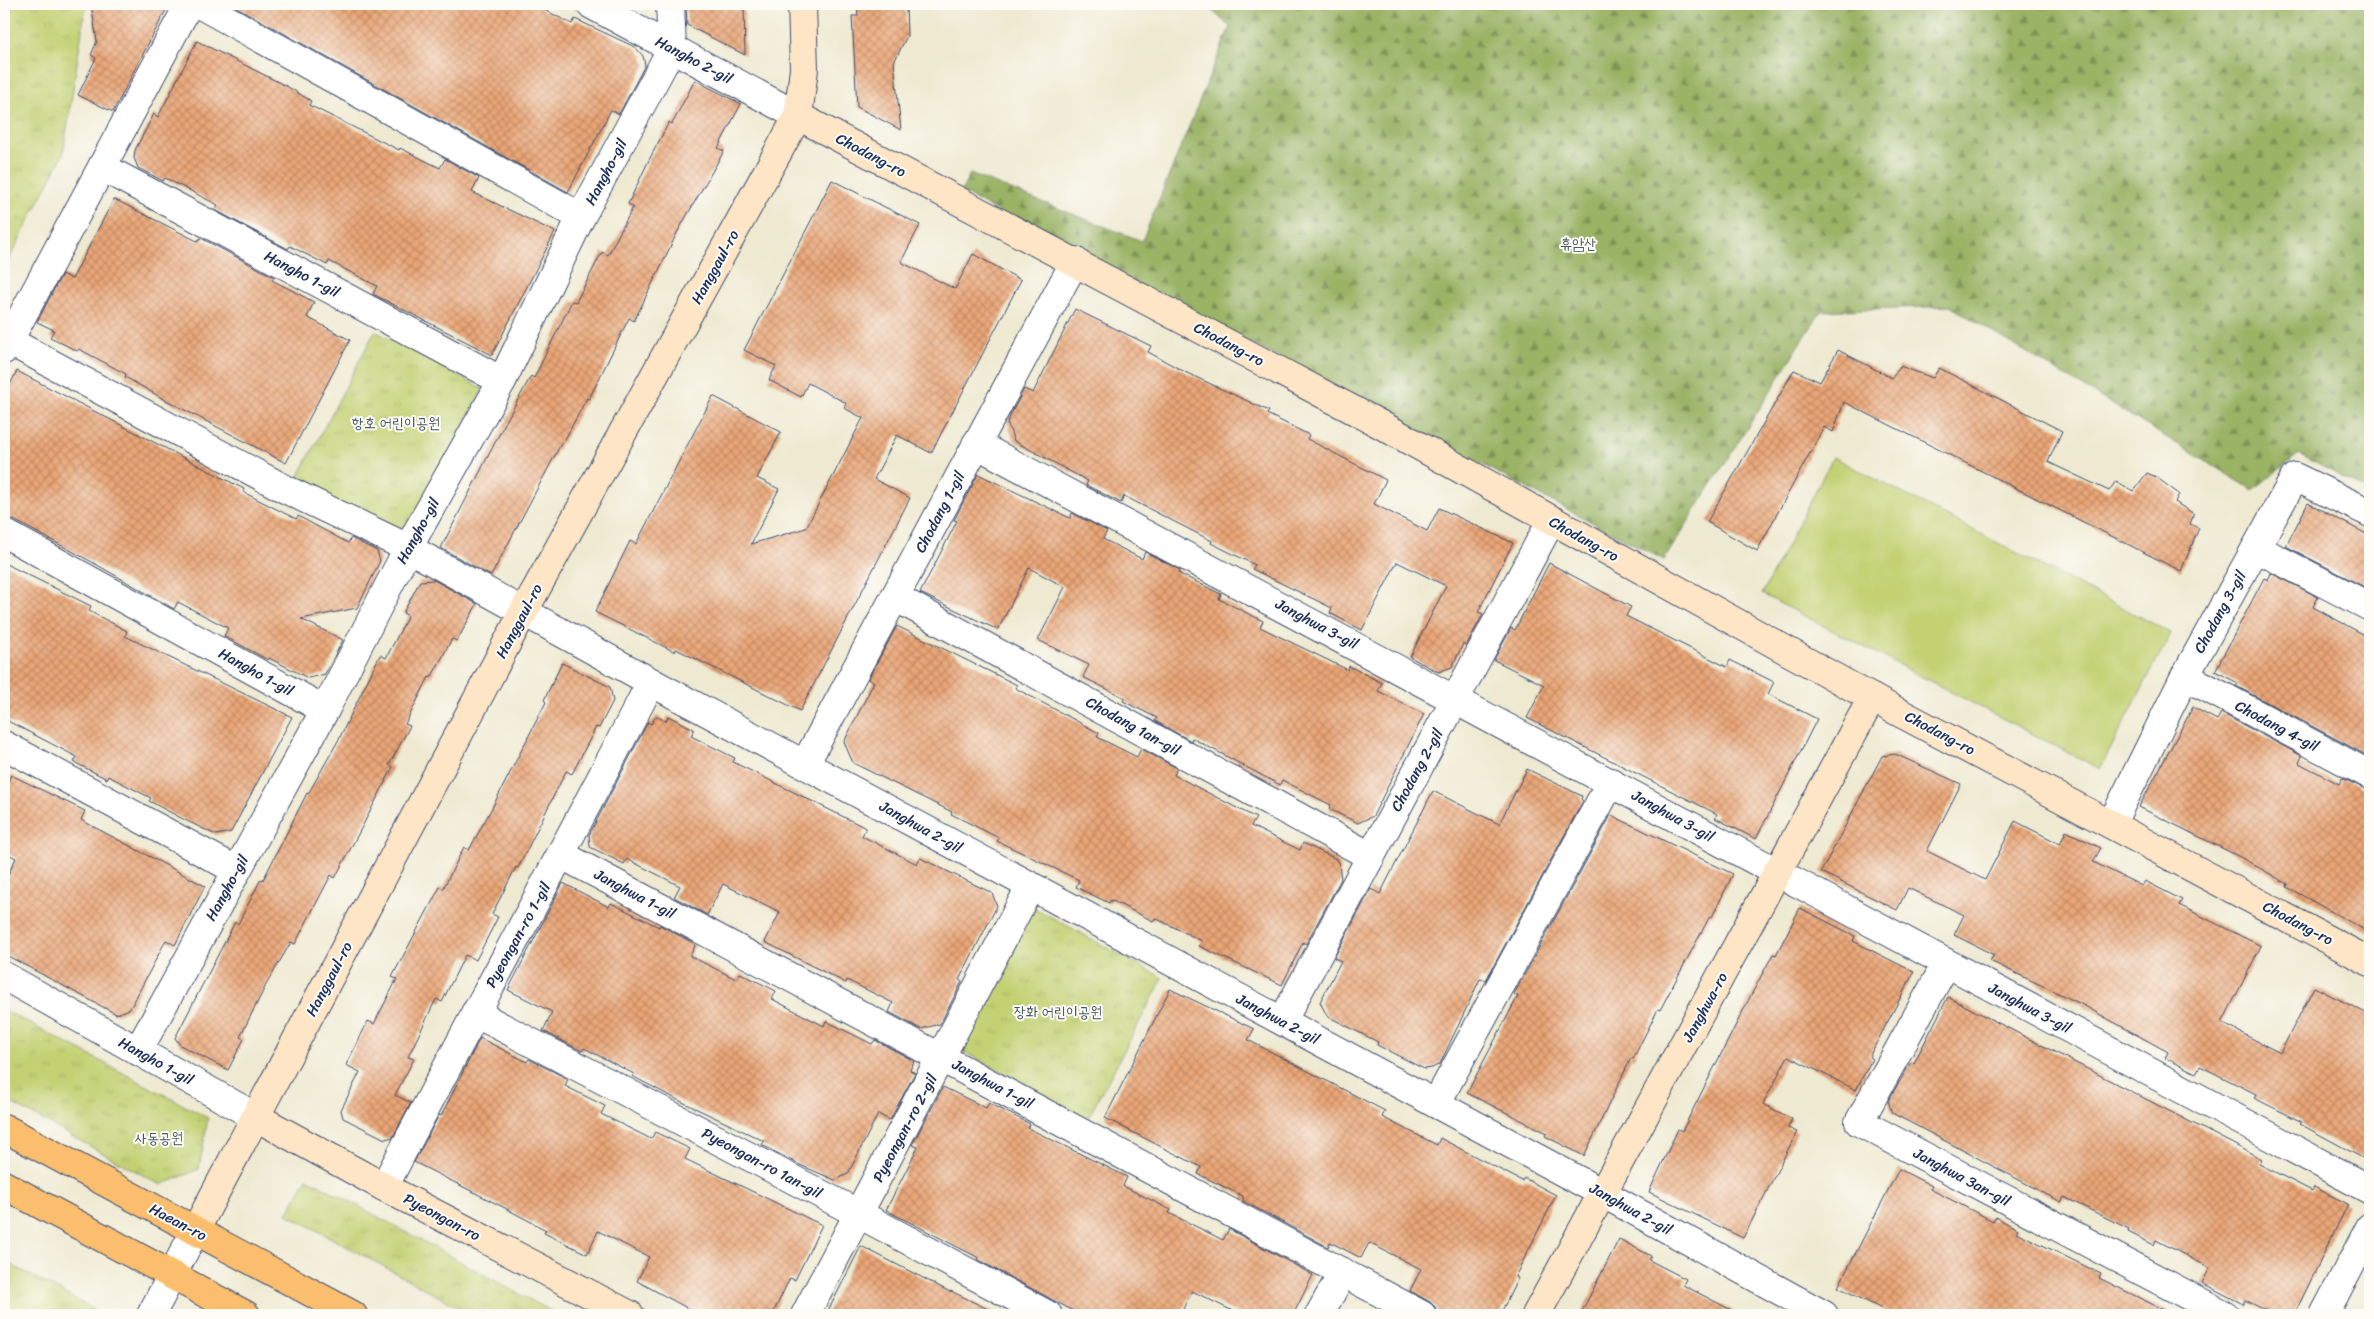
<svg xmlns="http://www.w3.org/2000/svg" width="2374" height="1319" viewBox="0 0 2374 1319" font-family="Sriracha,'Poor Story',sans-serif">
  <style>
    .grass { fill: #c3d173; stroke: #6f8068 }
    .forest { fill: url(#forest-firs); stroke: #5a7162 }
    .park { fill: url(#park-tufts); stroke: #6f8068 }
    .building { fill: url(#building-cross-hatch) }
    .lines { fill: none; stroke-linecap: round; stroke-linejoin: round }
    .street-casing { stroke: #3b4b6f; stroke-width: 30 }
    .secondary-casing { stroke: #3b4b6f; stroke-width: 30 }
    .primary-casing { stroke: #3b4b6f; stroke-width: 30 }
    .street { stroke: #fff; stroke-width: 28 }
    .secondary { stroke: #fde5c5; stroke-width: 28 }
    .primary { stroke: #fbbd6e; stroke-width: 28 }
    .labels { text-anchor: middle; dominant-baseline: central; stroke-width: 4; stroke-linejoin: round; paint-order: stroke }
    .street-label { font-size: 15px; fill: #1b2f5e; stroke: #fdfcf7 }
    .park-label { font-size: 15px; fill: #455863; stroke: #fdfcf7 }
  </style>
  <defs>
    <pattern id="forest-firs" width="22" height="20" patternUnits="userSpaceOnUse" patternTransform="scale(1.25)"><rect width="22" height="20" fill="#9ab365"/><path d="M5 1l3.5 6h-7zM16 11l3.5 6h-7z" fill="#7d9256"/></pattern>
    <pattern id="park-tufts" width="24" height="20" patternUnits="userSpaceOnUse" patternTransform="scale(1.25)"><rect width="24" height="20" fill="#c3d173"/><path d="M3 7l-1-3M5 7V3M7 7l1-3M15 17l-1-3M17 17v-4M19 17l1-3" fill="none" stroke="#a7b466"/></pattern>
    <pattern id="building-cross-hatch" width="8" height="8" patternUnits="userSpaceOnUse" patternTransform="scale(1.25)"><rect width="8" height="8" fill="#eba676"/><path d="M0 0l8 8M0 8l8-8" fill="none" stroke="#be8864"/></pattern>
  </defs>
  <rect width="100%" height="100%" fill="#fdfcf7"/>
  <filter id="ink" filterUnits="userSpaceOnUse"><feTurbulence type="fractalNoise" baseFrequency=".02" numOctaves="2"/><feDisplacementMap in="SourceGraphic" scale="10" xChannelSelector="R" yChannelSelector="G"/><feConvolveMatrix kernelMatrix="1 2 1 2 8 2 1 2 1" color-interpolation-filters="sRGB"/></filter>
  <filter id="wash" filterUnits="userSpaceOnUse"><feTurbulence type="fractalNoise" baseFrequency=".0096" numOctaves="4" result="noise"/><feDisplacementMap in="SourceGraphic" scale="20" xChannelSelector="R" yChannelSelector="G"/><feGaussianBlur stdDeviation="1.12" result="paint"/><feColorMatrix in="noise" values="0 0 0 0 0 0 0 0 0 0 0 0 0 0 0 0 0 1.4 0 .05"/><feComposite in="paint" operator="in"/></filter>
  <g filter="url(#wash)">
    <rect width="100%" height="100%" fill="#eee9d0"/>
    <path class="grass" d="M1833,457L2171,633L2100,769L1762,594Z"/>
    <path class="forest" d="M1205,4H2370V492L2299,454L2253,490L1950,306L1821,311L1664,560L961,192L970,174L1142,241L1230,27Z"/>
    <g class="park">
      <path d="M4,4H86L63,155L4,269Z"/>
      <path d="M375,331L483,389L401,542L294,485Z"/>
      <path d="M1029,905L1163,978L1088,1118L953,1046Z"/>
      <path d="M4,1010L208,1118L199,1169L161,1185L4,1099Z"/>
      <path d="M307,1178L558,1315H473L287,1214Z"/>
      <path d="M4,1261L104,1315H4Z"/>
    </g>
    <g id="blocks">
      <g class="building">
        <path d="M91,4H169L113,112L78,95L96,58L91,55L97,41Z"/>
        <path d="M231,4H533L572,24L575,19L635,47L643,56L645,65L619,114L611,110L568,192Z"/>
        <path d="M686,4H744L745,55L687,25Z"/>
        <path d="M857,4H906L907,36L894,62L901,130L857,107L852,16H858Z"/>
        <path d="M197,41L288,87L311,101L309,105L399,150L400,148L440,168L445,159L479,178L472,192L555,232L492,355L373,294L377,286L329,261L327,265L290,246L288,249L215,210L218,205L165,178L163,181L138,168L134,158L135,150L154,114L158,117Z"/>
        <path d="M695,80L741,104L718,148L724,151L678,231L634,321L629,318L589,399L587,398L563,443L562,442L491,576L441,548L504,425L531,376L534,378L572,301L576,302L602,252L608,255L633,207L628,204L649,160L669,122L672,124Z"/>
        <path d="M832,180L920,225L901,262L955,289L973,254L1021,280L931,453L897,435L874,479L910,498L800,711L676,649L675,652L595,612L630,541L636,544L713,396L781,432L757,478L779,489L751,544L806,528L863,418L844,408L846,403L808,383L801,397L769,380L776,366L744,350Z"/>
        <path d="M114,199L197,241L201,238L274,277L272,280L314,302L307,317L350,340L286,463L162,398L125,377L126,374L79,349L77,351L50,337L54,330L37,322L62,274L72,279Z"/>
        <path d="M1075,309L1151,346L1148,352L1187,373L1269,411L1267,414L1309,435L1307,439L1386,480L1374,504L1427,531L1439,508L1513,543L1478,612L1483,614L1466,646L1463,644L1452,667L1438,672L1410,657L1446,586L1397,562L1362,630L1330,613L1332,608L1252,569L1255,565L1211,543L1212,541L1124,496L1121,503L1086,485L1088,481L1014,441L1007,422L1024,389L1033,393Z"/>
        <path d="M1838,350L1892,378L1900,366L1933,378L1939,368L2062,431L2048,462L2109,491L2116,481L2133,491L2147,473L2156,477L2179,494L2175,502L2194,514L2190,524L2199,528L2181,571L1844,402L1833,432L1824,427L1757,551L1707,522L1794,370L1820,382Z"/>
        <path d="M17,371L244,489L243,492L296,519L298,516L348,543L351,538L377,551L380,561L357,608L301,619L343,640L325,674L308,678L269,658L268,660L224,636L228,628L178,602L174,609L92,562L12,519L4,517V396Z"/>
        <path d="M978,474L1070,518L1072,513L1107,531L1103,539L1142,559L1145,552L1180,570L1178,573L1221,594L1219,599L1263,621L1260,627L1348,670L1349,666L1382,683L1378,691L1424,714L1373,816L1358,823L1329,809L1331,805L1282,780L1280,785L1192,738L1191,741L1155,721L1157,718L1123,701L1125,698L1083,677L1089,665L1038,640L1065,587L1029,568L998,630L920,593L957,521L954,520Z"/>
        <path d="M2308,503L2370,536V590L2286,546Z"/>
        <path d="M4,563L91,606L89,611L127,631L125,636L292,717L231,832L216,835L183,819L149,801L151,798L108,776L107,779L74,762L77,757L4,719Z"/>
        <path d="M1549,563L1631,607L1626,616L1727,667L1730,660L1774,682L1768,694L1817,719L1756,839L1715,818L1717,814L1527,718L1544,685L1494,660L1511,628L1515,630Z"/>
        <path d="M2271,573L2318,597L2313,607L2370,638V757L2236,686L2238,683L2215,671L2264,578L2268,580Z"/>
        <path d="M434,580L477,604L457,641L452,639L431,678L429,677L405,724L410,726L389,765L393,767L364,823L335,878L331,875L295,944L291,942L266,985L240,1037L244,1039L228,1070L180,1045L175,1038L235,922L238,924L261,879L263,880L307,793L308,794L339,739L380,655L386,658L408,616L403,613L420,581Z"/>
        <path d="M897,626L1017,685L1015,688L1099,733L1097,737L1137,757L1141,749L1177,768L1174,775L1256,818L1251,826L1300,850L1303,843L1336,859L1339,865L1341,879L1306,944L1303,942L1282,985L1199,946L1202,941L1155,918L1153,921L1111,900L1109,903L1076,887L1079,880L997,841L999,838L951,814L952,812L853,763L844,742L874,682L868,679Z"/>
        <path d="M562,663L610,687L613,701L599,728L596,727L572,774L566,771L518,868L516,867L492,914L498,917L476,960L465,955L442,1002L436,999L408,1057L414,1059L395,1095L411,1103L393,1137L385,1139L343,1118L341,1110L360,1072L346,1065L368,1021L374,1024L397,979L392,977L440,887L443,889L464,847L469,850L493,806L546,702L544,700Z"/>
        <path d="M2193,707L2217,720L2221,713L2302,756L2299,763L2339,784L2342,778L2370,791V933L2287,887L2288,884L2240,857L2139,807Z"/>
        <path d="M656,716L666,721L668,716L694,729L691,736L735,758L733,762L866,828L862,836L917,864L920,858L992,893L997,906L959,980L962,982L940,1024L921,1029L889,1012L893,1003L847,980L846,983L765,942L780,912L723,884L707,915L674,897L680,886L627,859L624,864L590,847L589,835L648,722L651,724Z"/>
        <path d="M1895,754L1961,784L1927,851L1985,880L2015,821L2060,844L2066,831L2101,848L2093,862L2142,886L2145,881L2182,900L2179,905L2261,946L2222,1023L2280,1053L2314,987L2370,1015V1162L2300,1124L2302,1122L2254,1098L2256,1094L2200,1066L2196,1073L2165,1058L2168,1052L2081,1004L1990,961L1994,955L1954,935L1964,915L1908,888L1897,910L1821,872L1882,756Z"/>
        <path d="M1527,769L1582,796L1581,799L1583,801L1486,980L1480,979L1440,1064L1432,1068L1424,1069L1377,1045L1378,1042L1327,1016L1320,1002L1341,961L1334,958L1371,889L1380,894L1433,791L1499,824Z"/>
        <path d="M11,775L85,811L81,820L205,886L175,945L166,940L130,1009L116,1014L4,954V883L16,858L4,852V790Z"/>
        <path d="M1611,815L1733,874L1712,917L1710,916L1660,1010L1658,1009L1633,1059L1631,1058L1584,1156L1545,1136L1547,1133L1467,1093L1518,996L1514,994Z"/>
        <path d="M563,883L609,907L611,903L659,927L660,925L693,943L695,946L690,956L736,979L740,973L776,991L772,999L824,1026L826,1021L872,1044L875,1040L914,1061L910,1070L915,1073L890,1120L878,1114L848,1174L835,1180L800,1165L762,1145L764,1141L676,1099L632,1076L634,1074L584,1048L582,1051L543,1031L552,1012L508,990Z"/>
        <path d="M1800,908L1855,936L1853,941L1914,972L1869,1057L1872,1059L1856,1090L1788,1056L1763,1104L1792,1119L1788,1128L1797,1132L1743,1238L1649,1192L1678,1129L1682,1131L1750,997L1773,954L1776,955Z"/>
        <path d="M1170,989L1254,1029L1248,1040L1385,1111L1382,1117L1437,1145L1440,1138L1522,1181L1524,1178L1556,1195L1515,1277L1518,1278L1500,1315H1438L1435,1307L1430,1302L1410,1291L1421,1269L1369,1243L1361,1258L1330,1242L1328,1247L1243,1201V1196L1198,1174L1201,1167L1105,1118Z"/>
        <path d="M1948,997L2262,1159L2259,1164L2312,1191L2314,1187L2348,1204L2294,1315H2275L2245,1300L2243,1304L2202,1283L2210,1268L2156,1240L2154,1245L2128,1232L2129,1229L2064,1197L2061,1202L1892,1113L1888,1101L1911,1062L1914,1063Z"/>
        <path d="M480,1038L527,1062L529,1059L568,1079L565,1086L605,1106L601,1114L651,1139L655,1132L690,1149L685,1159L822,1225L795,1280L790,1278L772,1315H700L637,1281L649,1257L598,1231L587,1254L544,1233L546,1230L503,1207L414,1162L439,1115L441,1116Z"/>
        <path d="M943,1087L986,1108L989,1103L1030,1124L1028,1128L1127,1177L1123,1186L1171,1210L1169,1213L1223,1240L1229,1229L1313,1275L1293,1315H1241L1192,1291L1180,1315H1081L978,1260L979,1258L886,1210L918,1147L912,1145Z"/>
        <path d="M1899,1169L1932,1186L1930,1189L1993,1221L1995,1217L2018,1229L2016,1232L2101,1274L2099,1278L2174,1315H1894L1838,1287Z"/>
        <path d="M1619,1239L1651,1256L1649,1260L1686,1279L1683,1285L1741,1315H1580Z"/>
        <path d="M861,1246L950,1292L951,1291L1000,1315H826Z"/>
      </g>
    </g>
  </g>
  <g filter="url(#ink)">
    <use href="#blocks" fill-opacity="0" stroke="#3b4b6f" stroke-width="1"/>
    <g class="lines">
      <defs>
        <g id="street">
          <path d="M199,4L581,217"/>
          <path d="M590,4L798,116"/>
          <path d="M102,167L502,381"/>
          <path d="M9,341L285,489L408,548L651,682L1602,1193L1824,1315"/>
          <path d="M4,350L189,4"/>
          <path d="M976,444C1442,690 1905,942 2370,1190"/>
          <path d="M4,533L325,710"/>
          <path d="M2256,548L2370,607"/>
          <path d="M895,597L1370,856"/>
          <path d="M2185,676L2370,775"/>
          <path d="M4,745L236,870"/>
          <path d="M805,764L1075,261"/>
          <path d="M2112,823L2185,676L2295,477L2370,513"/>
          <path d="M562,855L1422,1315"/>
          <path d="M1946,964L1859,1122L2225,1315"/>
          <path d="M4,976L256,1117"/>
          <path d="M475,1013L859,1214L1048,1315"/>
          <path d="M1283,1020L1551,521"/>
          <path d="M138,1051L325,710L408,548L502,381L581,217L672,48L670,4"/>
          <path d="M1436,1104L1611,782"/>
          <path d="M384,1187C472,1018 564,851 651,682"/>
          <path d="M151,1315L195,1231"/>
          <path d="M805,1315L1030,887"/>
          <path d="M1319,1315L1343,1272"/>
          <path d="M2324,1315L2370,1227"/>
        </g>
        <g id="secondary">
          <path d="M798,116L1376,422L1872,698L2370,962"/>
          <path d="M256,1117L384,1187L630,1315"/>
          <path d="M195,1231L524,611L798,116L804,69L802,4"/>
          <path d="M1536,1315L1872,698"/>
        </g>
        <g id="primary">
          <path d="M4,1128L353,1315"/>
          <path d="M4,1185L246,1315"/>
        </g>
      </defs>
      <use href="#street" class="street-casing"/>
      <use href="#secondary" class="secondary-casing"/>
      <use href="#primary" class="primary-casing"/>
      <use href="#street" class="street"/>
      <use href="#secondary" class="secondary"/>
      <use href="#primary" class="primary"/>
    </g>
  </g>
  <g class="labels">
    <g class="street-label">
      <text transform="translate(694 60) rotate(28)">Hangho 2-gil</text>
      <text transform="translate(871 155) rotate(28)">Chodang-ro</text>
      <text transform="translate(606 172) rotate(-62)">Hangho-gil</text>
      <text transform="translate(715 267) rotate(-61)">Hanggaul-ro</text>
      <text transform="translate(302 274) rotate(28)">Hangho 1-gil</text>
      <text transform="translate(1229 344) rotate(28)">Chodang-ro</text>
      <text transform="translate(940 512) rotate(-62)">Chodang 1-gil</text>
      <text transform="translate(418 531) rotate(-61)">Hangho-gil</text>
      <text transform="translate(1584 539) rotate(29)">Chodang-ro</text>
      <text transform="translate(2220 612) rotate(-61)">Chodang 3-gil</text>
      <text transform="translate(519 621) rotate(-62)">Hanggaul-ro</text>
      <text transform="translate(1317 624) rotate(28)">Janghwa 3-gil</text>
      <text transform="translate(256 672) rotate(29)">Hangho 1-gil</text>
      <text transform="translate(1133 726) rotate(29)">Chodang 1an-gil</text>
      <text transform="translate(2277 726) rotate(28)">Chodang 4-gil</text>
      <text transform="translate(1940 733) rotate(28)">Chodang-ro</text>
      <text transform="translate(1417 770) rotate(-61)">Chodang 2-gil</text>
      <text transform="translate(1673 816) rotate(29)">Janghwa 3-gil</text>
      <text transform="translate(921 827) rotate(29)">Janghwa 2-gil</text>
      <text transform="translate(227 888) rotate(-61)">Hangho-gil</text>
      <text transform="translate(635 894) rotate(28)">Janghwa 1-gil</text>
      <text transform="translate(2298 923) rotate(28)">Chodang-ro</text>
      <text transform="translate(518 935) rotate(-61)">Pyeongan-ro 1-gil</text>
      <text transform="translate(329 979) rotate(-62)">Hanggaul-ro</text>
      <text transform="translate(1705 1007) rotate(-61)">Janghwa-ro</text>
      <text transform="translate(2030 1008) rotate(28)">Janghwa 3-gil</text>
      <text transform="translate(1278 1019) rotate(28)">Janghwa 2-gil</text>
      <text transform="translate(156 1061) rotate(29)">Hangho 1-gil</text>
      <text transform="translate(993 1084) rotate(28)">Janghwa 1-gil</text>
      <text transform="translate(905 1128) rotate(-62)">Pyeongan-ro 2-gil</text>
      <text transform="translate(762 1163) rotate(28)">Pyeongan-ro 1an-gil</text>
      <text transform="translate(1962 1177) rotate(28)">Janghwa 3an-gil</text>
      <text transform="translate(1631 1209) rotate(29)">Janghwa 2-gil</text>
      <text transform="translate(442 1217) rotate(28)">Pyeongan-ro</text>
      <text transform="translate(178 1222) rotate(28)">Haean-ro</text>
    </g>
    <g class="park-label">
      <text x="1578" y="244">휴암산</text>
      <text x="396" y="423">항호 어린이공원</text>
      <text x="1058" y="1012">장화 어린이공원</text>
      <text x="159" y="1138">사동공원</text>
    </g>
  </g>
  <rect width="2374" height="1319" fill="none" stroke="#fdfcf7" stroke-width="20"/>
</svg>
